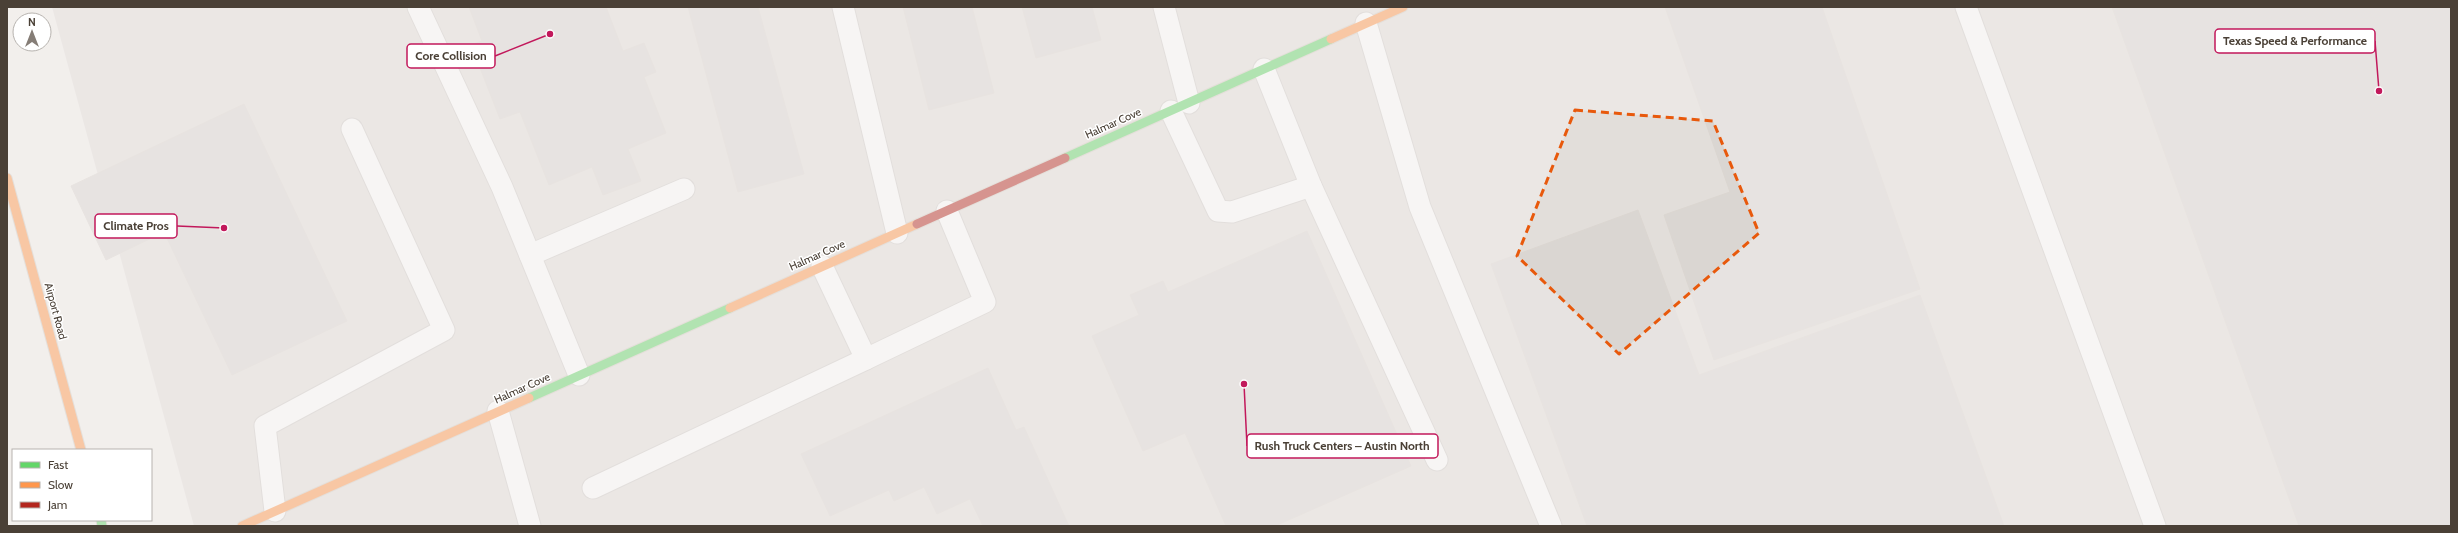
<svg xmlns="http://www.w3.org/2000/svg" width="2458" height="533" viewBox="0 0 2458 533" font-family="Cabin,sans-serif">
  <style>
    .industrial { fill: #e2deda }
    .building { fill: #dad6d2; stroke: #dbd6d1 }
    .lines { fill: none; stroke-linecap: round; stroke-linejoin: round }
    .lane-casing { stroke: #cfcbc8; stroke-width: 23 }
    .fast-casing { stroke: #d4cdc3; stroke-width: 11 }
    .slow-casing { stroke: #d4cdc3; stroke-width: 11 }
    .jam-casing { stroke: #d4cdc3; stroke-width: 11 }
    .lane { stroke: #fdfdfc; stroke-width: 21 }
    .fast { stroke: #63d668; stroke-width: 9 }
    .slow { stroke: #ff974d; stroke-width: 9 }
    .jam { stroke: #b3261e; stroke-width: 9 }
    .marked { fill: none; stroke: #e8590c; stroke-width: 3; stroke-dasharray: 8 5; stroke-linejoin: round }
    .labels { text-anchor: middle; dominant-baseline: central; stroke-width: 3; stroke-linejoin: round; paint-order: stroke }
    .street-label { font-size: 11px; fill: #4a4036; stroke: #fff }
    .leader { fill: none; stroke: #c2185b; stroke-width: 1.5 }
    .callout-dot { fill: #c2185b; stroke: #fff; stroke-width: 1.5 }
    .callout { fill: #fff; stroke: #c2185b; stroke-width: 1.5 }
    .callout-label { font-size: 12px; text-anchor: middle; font-weight: bold; fill: #4a4036 }
  </style>
  <rect width="100%" height="100%" fill="#f2efec"/>
  <path class="industrial" d="M52,7H2451V526H194Z"/>
  <g class="building">
    <path d="M469,7H606L623,51L644,43L656,72L644,77L666,133L628,149L641,181L603,195L592,167L549,185L520,112L500,119L471,45L482,41Z"/>
    <path d="M688,7H758L804,174L738,192Z"/>
    <path d="M903,7H972L994,93L929,110Z"/>
    <path d="M1022,7H1092L1101,40L1036,58Z"/>
    <path d="M1665,7H1822L1920,289L1714,360L1664,215L1730,192Z"/>
    <path d="M2112,7H2451V526H2299Z"/>
    <path d="M244,104L347,321L232,375L164,232L106,260L71,186Z"/>
    <path d="M1638,210L1699,375L1920,295L2004,526H1587L1491,264Z"/>
    <path d="M1307,231L1411,466L1275,526H1226L1185,433L1143,451L1092,336L1139,315L1130,295L1163,281L1168,292Z"/>
    <path d="M988,368L1016,430L1024,427L1069,526H983L970,499L937,514L924,487L894,501L889,490L830,516L801,454Z"/>
  </g>
  <g class="lines">
    <defs>
      <g id="lane">
        <path d="M418,7L502,187L579,375"/>
        <path d="M843,7L897,233"/>
        <path d="M1164,7L1189,103"/>
        <path d="M1966,7L2155,526"/>
        <path d="M1366,23L1420,207L1551,526"/>
        <path d="M1171,111L1218,211L1232,212L1311,186L1264,69"/>
        <path d="M1311,186L1437,460"/>
        <path d="M530,255L684,189"/>
        <path d="M822,266L866,359L985,302L947,211"/>
        <path d="M498,411L530,526"/>
        <path d="M593,488L866,359"/>
        <path d="M275,511L265,426L444,330L352,129"/>
      </g>
      <g id="fast">
        <path d="M1065,158L1331,39"/>
        <path d="M529,398L730,308"/>
        <path d="M101,520L102,526"/>
      </g>
      <g id="slow">
        <path d="M1331,39L1403,7"/>
        <path d="M7,178L81,450"/>
        <path d="M730,308L917,224"/>
        <path d="M242,526L529,398"/>
      </g>
      <path id="jam" d="M917,224L1065,158"/>
    </defs>
    <use href="#lane" class="lane-casing"/>
    <use href="#fast" class="fast-casing"/>
    <use href="#slow" class="slow-casing"/>
    <use href="#jam" class="jam-casing"/>
    <use href="#lane" class="lane"/>
    <use href="#fast" class="fast"/>
    <use href="#slow" class="slow"/>
    <use href="#jam" class="jam"/>
  </g>
  <path d="M0 0H2458V533H0ZM1575,110L1713,121L1759,233L1619,354L1517,256Z" fill="#f2efec" fill-opacity=".55" fill-rule="evenodd"/>
  <path class="marked" d="M1575,110L1713,121L1759,233L1619,354L1517,256Z"/>
  <g class="labels">
    <g class="street-label">
      <text transform="translate(1113 123) rotate(-24)">Halmar Cove</text>
      <text transform="translate(817 255) rotate(-24)">Halmar Cove</text>
      <text transform="translate(56 311) rotate(75)">Airport Road</text>
      <text transform="translate(522 388) rotate(-24)">Halmar Cove</text>
    </g>
  </g>
  <path class="leader" d="M2379 91L2375 41M550 34L495 56M224 228L177 226M1244 384L1247 446"/>
  <g class="callout-dot">
    <circle cx="2379" cy="91" r="4"/>
    <circle cx="550" cy="34" r="4"/>
    <circle cx="224" cy="228" r="4"/>
    <circle cx="1244" cy="384" r="4"/>
  </g>
  <g class="callout">
    <rect x="2215" y="29" width="160" height="24" rx="4"/>
    <rect x="407" y="44" width="88" height="24" rx="4"/>
    <rect x="95" y="214" width="82" height="24" rx="4"/>
    <rect x="1247" y="434" width="191" height="24" rx="4"/>
  </g>
  <g class="callout-label">
    <text x="2295" y="45">Texas Speed &amp; Performance</text>
    <text x="451" y="60">Core Collision</text>
    <text x="136" y="230">Climate Pros</text>
    <text x="1342" y="450">Rush Truck Centers – Austin North</text>
  </g>
  <rect width="2458" height="533" fill="none" stroke="#4a4036" stroke-width="16"/>
  <rect x="12" y="449" width="140" height="72" fill="#ffffff" stroke="#b7b3af"/>
  <rect x="20" y="462" width="20" height="6" fill="#63d668" stroke="#b7b3af"/>
  <text x="48" y="469" font-size="12" fill="#4a4036">Fast</text>
  <rect x="20" y="482" width="20" height="6" fill="#ff974d" stroke="#b7b3af"/>
  <text x="48" y="489" font-size="12" fill="#4a4036">Slow</text>
  <rect x="20" y="502" width="20" height="6" fill="#b3261e" stroke="#b7b3af"/>
  <text x="48" y="509" font-size="12" fill="#4a4036">Jam</text>
  <g transform="translate(32 32)"><circle r="19" fill="#ffffff" stroke="#b7b3af"/>
  <path d="M0-3L7 15L0 10L-7 15Z" fill="#857d76"/>
  <text y="-6" font-size="11" font-weight="bold" text-anchor="middle" fill="#4a4036">N</text>
  </g>
</svg>
